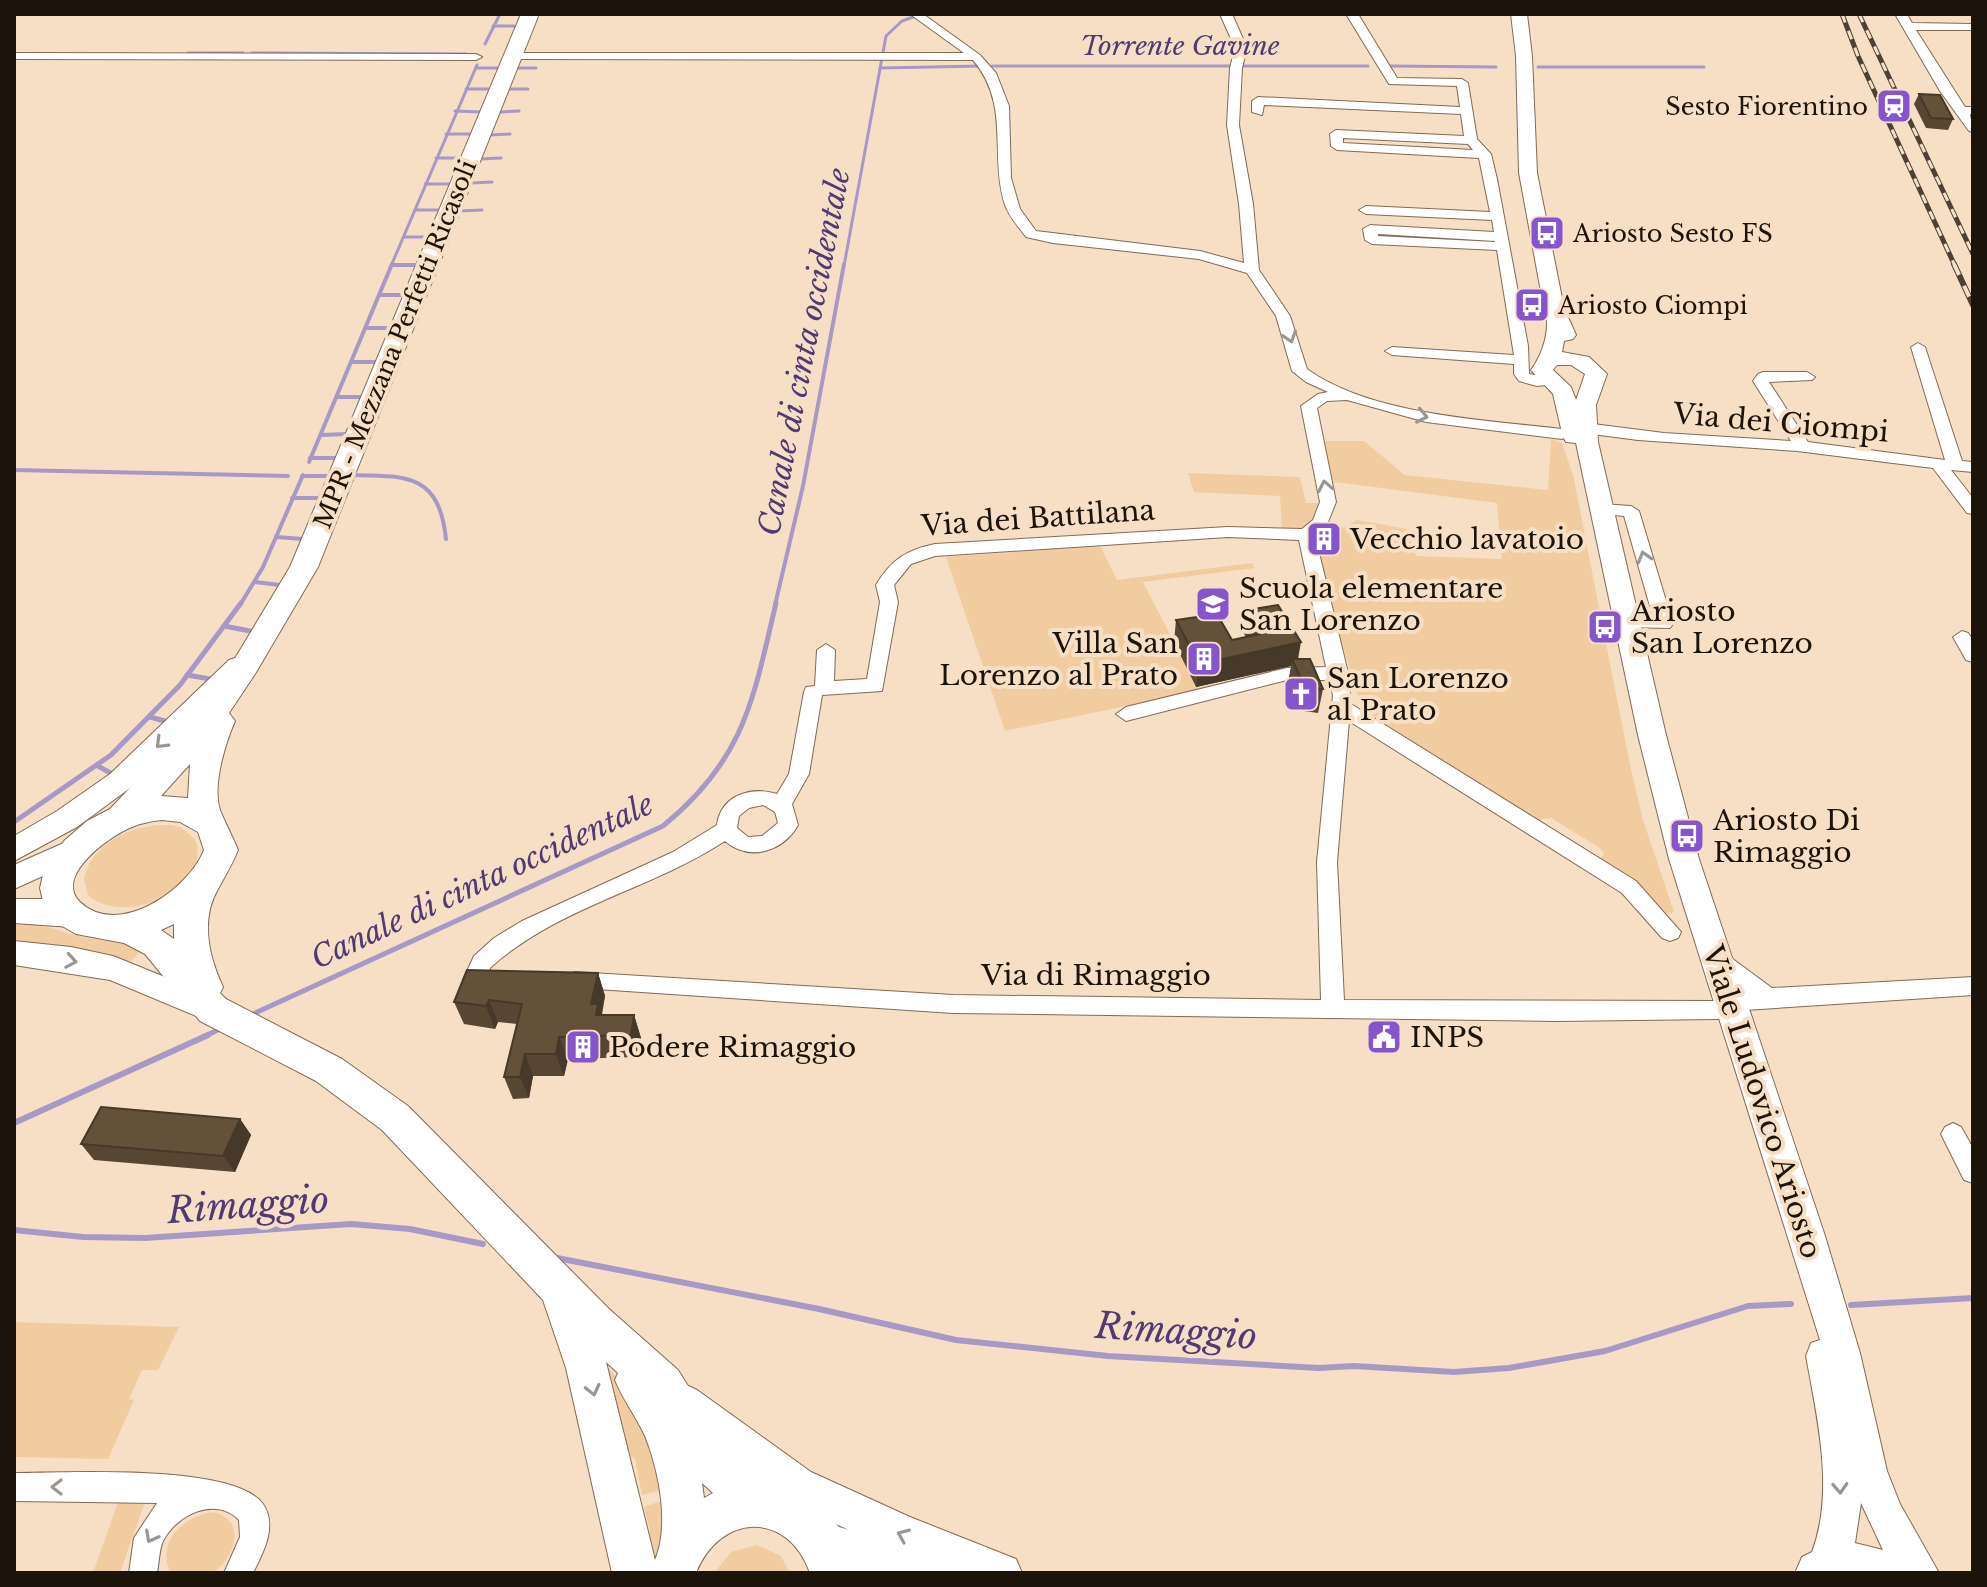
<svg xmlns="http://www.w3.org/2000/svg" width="1987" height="1587" viewBox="0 0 1987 1587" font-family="'Libre Baskerville',serif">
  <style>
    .green { fill: #f2cca1 }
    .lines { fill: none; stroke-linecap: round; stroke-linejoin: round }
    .stream-far3 { stroke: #a898c8; stroke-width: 3 }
    .stream-far2 { stroke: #a898c8; stroke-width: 4 }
    .stream-far1 { stroke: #a898c8; stroke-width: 5 }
    .stream { stroke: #a898c8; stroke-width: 6 }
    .street-casing { stroke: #806b54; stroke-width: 2 }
    .secondary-casing { stroke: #806b54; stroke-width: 2 }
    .primary-casing { stroke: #806b54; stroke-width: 2 }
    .street { fill: #fff; fill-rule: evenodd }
    .secondary { fill: #fff; fill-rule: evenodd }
    .primary { fill: #fff; fill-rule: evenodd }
    .rail-far1-casing { stroke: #4d4135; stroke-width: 5 }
    .rail-casing { stroke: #4d4135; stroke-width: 6 }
    .rail-far1 { stroke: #f6dfc5; stroke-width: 3; stroke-dasharray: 9; stroke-linecap: butt }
    .rail { stroke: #f6dfc5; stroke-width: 4; stroke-dasharray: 12; stroke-linecap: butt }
    .wall { fill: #564632 }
    .shaded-wall { fill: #463929 }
    .building { fill: #64513a; stroke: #463929; stroke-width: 2 }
    .oneway { stroke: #999591 }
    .labels { text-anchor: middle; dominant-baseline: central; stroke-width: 8; stroke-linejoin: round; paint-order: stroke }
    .far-poi-label { font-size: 24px; fill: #1c140b; stroke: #f6dfc5; text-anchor: start }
    .far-street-label { font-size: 24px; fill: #1c140b; stroke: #f6dfc5 }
    .far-water-label { font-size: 26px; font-style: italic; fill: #503975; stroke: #f6dfc5 }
    .street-label { font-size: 28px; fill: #1c140b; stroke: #f6dfc5 }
    .poi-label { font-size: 28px; fill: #1c140b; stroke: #f6dfc5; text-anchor: start }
    .water-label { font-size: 30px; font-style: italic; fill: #503975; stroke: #f6dfc5 }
    .near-water-label { font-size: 36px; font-style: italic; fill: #503975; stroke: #f6dfc5 }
  </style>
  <rect width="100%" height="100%" fill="#f6dfc5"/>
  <g class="green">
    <path d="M1551,439L1562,443L1573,475L1630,765L1643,820L1674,912L1661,914L1599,862L1604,854L1600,848L1551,818L1532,821L1455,768L1383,726L1359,701L1313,545L1357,520L1407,529L1416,556L1502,559L1497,503L1327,481L1321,441H1364L1405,475L1548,490Z"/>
    <path d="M1188,473L1300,477L1306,503H1324V514L1303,531L1282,530L1280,496L1194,492Z"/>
    <path d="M1100,546L1117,580L1252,563L1255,568L1143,582L1199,691L1005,731L946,557Z"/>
    <path d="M169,825L180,827L195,839C214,889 124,928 88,895L84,879C92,841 133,824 169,825Z"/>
    <path d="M14,922C39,922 58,931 82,937C103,942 121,940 144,947L128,964L14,949Z"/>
    <path d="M14,1322L179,1327L158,1370H142L129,1399L134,1400L108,1459L14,1457Z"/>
    <path d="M595,1353L635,1398L662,1490L642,1495L635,1458L615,1452Z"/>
    <path d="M119,1499H146L120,1573H93Z"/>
    <path d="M661,1501L663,1502L660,1573L638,1552L650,1531L644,1507Z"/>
    <path d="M213,1512C248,1520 235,1557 213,1573H171C154,1543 185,1515 213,1512Z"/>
    <path d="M757,1545L781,1556L790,1573H714L731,1552Z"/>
  </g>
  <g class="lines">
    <g class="stream-far3">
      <path d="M493,26H514"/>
      <path d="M485,44L500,14"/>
      <path d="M188,53H243"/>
      <path d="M252,53L466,54"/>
      <path d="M992,66H1368"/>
      <path d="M1390,66L1496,67"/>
      <path d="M1538,67H1704"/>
      <path d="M476,68H497"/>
      <path d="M517,68H536"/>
      <path d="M880,68L981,66"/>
      <path d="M466,89H490"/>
      <path d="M509,89H528"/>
      <path d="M455,111L481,112"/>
      <path d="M500,112L519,111"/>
      <path d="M446,134H472"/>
      <path d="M490,135L510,134"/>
      <path d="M436,158H462"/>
      <path d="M480,159L501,158"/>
      <path d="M472,183L492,182"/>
      <path d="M425,184H451"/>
      <path d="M415,210H439"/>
      <path d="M460,211L482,210"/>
      <path d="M404,237H430"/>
      <path d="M393,265H417"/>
      <path d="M391,266L477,65"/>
      <path d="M844,266L886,36L902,21L913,17"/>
    </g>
    <g class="stream-far2">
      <path d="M393,265H417"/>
      <path d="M381,295H404"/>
      <path d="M367,328H391"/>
      <path d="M353,362H377"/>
      <path d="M337,397H364"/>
      <path d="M321,435L347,434"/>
      <path d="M310,458H339"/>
      <path d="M309,462L392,264"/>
      <path d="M14,470L288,476"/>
      <path d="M350,475C406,476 439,473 446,539"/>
      <path d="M302,476H332"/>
      <path d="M292,498H320"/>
      <path d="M276,537L303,539"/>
      <path d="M255,582L280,585"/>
      <path d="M240,605L263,567L303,475"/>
      <path d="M775,605L803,486L844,264"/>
    </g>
    <g class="stream-far1">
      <path d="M224,626L250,631"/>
      <path d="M187,675L210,679"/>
      <path d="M150,717L172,723"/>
      <path d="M98,766L114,775"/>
      <path d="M14,822L111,755L180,685L241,603"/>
      <path d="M251,1015L663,826C745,759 753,700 776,603"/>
      <path d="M203,1037L224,1027"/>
    </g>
    <g class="stream">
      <path d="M14,1123L208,1035"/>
      <path d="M14,1230L83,1237L145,1238L351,1224L410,1229L483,1244"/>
      <path d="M557,1258L819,1309L956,1340L1108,1356L1319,1368L1354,1366L1454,1372L1509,1368L1605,1351L1748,1306L1791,1304"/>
      <path d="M1851,1305L1973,1298"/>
    </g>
    <defs>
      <g id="street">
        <path d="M910,14H923L980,55L996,73L1009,106L1011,178L1020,209L1036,231L1200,251L1244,263L1239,204L1227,125L1230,68L1235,48L1220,14H1232L1247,48L1242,68L1239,125L1253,204L1259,270L1290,316L1307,369C1370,415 1486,420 1562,429L1570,434L1562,439L1426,422L1347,400L1327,401L1317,408L1336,502L1328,522L1315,536L1348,673L1351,704L1636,881L1681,932L1678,938L1670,941L1662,938L1622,893L1349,721L1337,862L1344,1000L1719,1001L1722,995L1743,991L1710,962L1707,956L1710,950L1718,947L1726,950L1734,960L1772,988L1973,977V995L1729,1011L1726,1017L1718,1019L1555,1021L953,1013L567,987L564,981L567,975L575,972L953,995L1321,1000L1317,862L1333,695L1329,680H1287L1126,721L1116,714L1126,707L1287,668L1326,667L1299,540L1228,537L935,556L911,564L894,585L898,602L882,691L822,695L809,774L792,804L798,825C783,852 749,862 725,841C650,890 557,907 490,968L489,972L495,974L498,980L495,986L487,989L466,986L463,980L474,956L494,938L522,921L673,852L717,825C721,795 751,786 777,794L789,774L804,692L806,687L815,686L817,650L826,644L835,650L834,681L867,679L880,602L876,585C891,560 906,550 935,544L1228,527L1302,529L1313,520L1320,502L1301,406L1318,394L1328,392L1306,382L1292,371L1276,316L1247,273L1199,259L1053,243L1026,237C1019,227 1009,217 1005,205C989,154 1011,105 973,60L521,59L515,56L521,53H964ZM763,805L775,812L778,823L762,836L748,837L737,828L739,816L749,808Z"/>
        <path d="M1346,14H1358L1397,78L1462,79L1468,83L1477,139L1491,154L1497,179L1528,346L1529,374L1555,378V384L1537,386L1519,381L1514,374V364L1392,355L1385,351L1392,347L1514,355L1497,250L1372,244L1365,240L1363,229L1370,225L1494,232L1492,220L1366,214L1359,210L1366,206L1490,212L1479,158L1337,150L1331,146L1330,134L1336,130L1464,136L1461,114L1264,105L1262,115L1252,112V101L1258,97L1460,107L1457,86L1389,84ZM1343,138L1468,144L1473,150L1343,143ZM1378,234L1495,241V242L1378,236Z"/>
        <path d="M1895,14H1907L1912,23L1973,24V30H1916L1965,107H1973V115L1970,114L1973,132L1969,131L1940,91Z"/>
        <path d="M14,53L476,54L482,57L476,60L14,59Z"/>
        <path d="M1918,343L1925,347L1962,461L1973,462V472L1951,470L1973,498V514L1967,513L1933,468L1797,451L1638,440L1585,433L1577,428L1585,423L1664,433L1791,441L1753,381L1758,374L1763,372H1807L1815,377L1812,380L1769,382L1808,442L1945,460L1911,347Z"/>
        <path d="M1601,504L1631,506L1639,511L1673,624L1670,628L1622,627L1616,625L1609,616L1618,610L1627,615L1653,617L1624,516L1595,513L1593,509L1595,505Z"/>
        <path d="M1962,631L1968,633L1973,640V662L1966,660L1953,637Z"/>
        <path d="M1953,1123L1961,1127L1973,1148V1183L1964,1180L1941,1134L1945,1127Z"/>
        <path d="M14,1473C65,1473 234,1463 263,1504C278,1526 263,1553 253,1573H224L240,1537L239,1520C216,1496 177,1514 163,1541C159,1550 159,1563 157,1573H129L134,1538L157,1503L14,1501Z"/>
      </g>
      <g id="secondary">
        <path d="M1511,14H1527L1532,56L1537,173L1564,308L1576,335L1573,339L1564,341L1562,352L1589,357L1607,374L1596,405L1598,442L1666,735L1699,859L1825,1236L1860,1353L1887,1471L1900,1504L1939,1573L1796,1571L1802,1557L1812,1552C1835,1491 1817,1417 1806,1356L1811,1343L1820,1340L1669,859L1638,735L1576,443L1566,442L1563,437L1553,394L1531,370C1543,354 1552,326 1544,308L1519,173L1516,56ZM1557,365H1571L1585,374L1576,400L1571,387L1553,370ZM1861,1503L1883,1550L1855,1543Z"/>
        <path d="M238,657L247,660L251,666L247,672L130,788L77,827L14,861V836L57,811L110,774L229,660Z"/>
        <path d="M75,838L85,841L89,849L85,857L14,889V865Z"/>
        <path d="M14,899H47L82,907L86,915L82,923L71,927L14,923Z"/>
        <path d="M14,941L71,947L113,956L224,1001L229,1010L224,1019L213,1023L110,980L14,965Z"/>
        <path d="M684,1384L697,1390L811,1472L910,1517L1016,1559L1022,1573H858L809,1556L803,1542L809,1528L823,1522L849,1530L783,1500L671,1416L665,1403L671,1390Z"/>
      </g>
      <path id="primary" d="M521,14H539L318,567L255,674L229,713L235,721C225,744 210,791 222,815C227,826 233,838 238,850C232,865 225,876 218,889C200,920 209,957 223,987L220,993L226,999L342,1059L408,1106L609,1309L678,1370L724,1444L773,1484L819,1504L838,1526L856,1573H810C788,1510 720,1513 696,1573H612L566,1368L543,1300L382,1130L316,1081L200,1021L145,954L124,943L76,934L57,923L43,901L40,888L43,875L64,841L87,821L110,809L179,736L234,660L290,567ZM190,764L188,798L161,796ZM162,820L180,822L198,832L204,850C189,889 119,939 80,902C53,876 111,835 132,827C141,823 152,821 162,820ZM174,924V939L161,930ZM606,1362L618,1373L615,1380C623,1400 636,1416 645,1436C659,1471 670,1525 655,1560ZM702,1483L713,1493L704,1498Z"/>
    </defs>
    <use href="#street" class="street-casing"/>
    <use href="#secondary" class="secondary-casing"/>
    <use href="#primary" class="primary-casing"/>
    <use href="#street" class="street"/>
    <use href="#secondary" class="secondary"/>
    <use href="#primary" class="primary"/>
    <defs>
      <g id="rail-far1">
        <path d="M1842,14L1858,56L1955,266"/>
        <path d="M1859,14L1973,254"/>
      </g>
      <path id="rail" d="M1954,264L1973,305"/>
    </defs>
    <use href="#rail-far1" class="rail-far1-casing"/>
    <use href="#rail" class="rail-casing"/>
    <use href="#rail-far1" class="rail-far1"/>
    <use href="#rail" class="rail"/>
  </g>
  <g class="wall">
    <path d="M1919,94L1953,119L1948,130L1926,128L1914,104Z"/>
    <path d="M1247,610L1298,659L1323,689L1318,713L1304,711L1298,706L1288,683L1291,666L1196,687L1174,642L1176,620L1232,640L1246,637L1243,632Z"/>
    <path d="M598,973L605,996L602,1015H634L641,1038L638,1057L568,1059L564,1076H533L529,1098L513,1099L504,1077L517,1024L498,1022L495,1029L464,1024L454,1002Z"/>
    <path d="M240,1119L251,1135L235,1172L94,1160L81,1144Z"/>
  </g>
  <g class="shaded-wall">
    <path d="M1301,642L1297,665L1292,659L1291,666L1196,687L1199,664Z"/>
    <path d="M598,973L605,996L601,1014L605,1026L603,1038L591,1004Z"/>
    <path d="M489,1000L498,1022L495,1029L486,1006Z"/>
    <path d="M634,1015L641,1038L638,1057L631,1035Z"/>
    <path d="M559,1037L568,1059L564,1076L556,1054Z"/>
    <path d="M525,1054L533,1076L529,1098L520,1077Z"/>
    <path d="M240,1119L251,1135L235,1172L223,1156Z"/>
  </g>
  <g class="building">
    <path d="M1919,94L1940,95L1953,119L1931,118Z"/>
    <path d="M1278,605L1301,642L1199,664L1176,620L1217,614L1232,640L1260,634L1247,610Z"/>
    <path d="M1292,659H1310L1323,689L1309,688L1303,683Z"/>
    <path d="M467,970L598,973L591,1004H598L596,1015H634L631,1035L559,1037L556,1054H525L520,1077H504L522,1004L489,1000L486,1006L454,1002Z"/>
    <path d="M101,1107L240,1119L223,1156L81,1144Z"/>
  </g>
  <defs><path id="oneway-chevron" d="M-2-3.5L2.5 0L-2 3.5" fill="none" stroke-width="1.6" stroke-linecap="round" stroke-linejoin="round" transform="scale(2)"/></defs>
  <g class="oneway">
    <use href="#oneway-chevron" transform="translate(1290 337) rotate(72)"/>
    <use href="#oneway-chevron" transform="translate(1422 416) rotate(12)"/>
    <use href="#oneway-chevron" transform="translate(1325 486) rotate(-101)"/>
    <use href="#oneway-chevron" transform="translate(1644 557) rotate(-106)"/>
    <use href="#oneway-chevron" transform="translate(161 743) rotate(135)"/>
    <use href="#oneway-chevron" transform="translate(71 961) rotate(10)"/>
    <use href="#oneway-chevron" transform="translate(593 1390) rotate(77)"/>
    <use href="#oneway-chevron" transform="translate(57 1487) rotate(180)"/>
    <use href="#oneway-chevron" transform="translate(1840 1488) rotate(87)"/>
    <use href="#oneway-chevron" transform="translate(903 1535) rotate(-157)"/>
    <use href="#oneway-chevron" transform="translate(151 1537) rotate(118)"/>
  </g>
  <defs>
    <symbol id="station-square" viewBox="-11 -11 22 22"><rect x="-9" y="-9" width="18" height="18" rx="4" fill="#8654cc" stroke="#f6dfc5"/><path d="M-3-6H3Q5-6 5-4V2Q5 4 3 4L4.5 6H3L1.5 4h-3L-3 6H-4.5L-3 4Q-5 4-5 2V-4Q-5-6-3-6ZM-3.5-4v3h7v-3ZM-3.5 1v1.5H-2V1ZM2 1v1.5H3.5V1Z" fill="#fff"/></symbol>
    <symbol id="bus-square" viewBox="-11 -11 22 22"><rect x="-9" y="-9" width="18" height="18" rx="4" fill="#8654cc" stroke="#f6dfc5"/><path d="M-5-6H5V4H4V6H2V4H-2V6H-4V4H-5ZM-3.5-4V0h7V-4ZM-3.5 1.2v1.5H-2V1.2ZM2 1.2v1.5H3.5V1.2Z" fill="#fff"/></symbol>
    <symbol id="building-square" viewBox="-11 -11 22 22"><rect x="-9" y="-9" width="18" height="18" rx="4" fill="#8654cc" stroke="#f6dfc5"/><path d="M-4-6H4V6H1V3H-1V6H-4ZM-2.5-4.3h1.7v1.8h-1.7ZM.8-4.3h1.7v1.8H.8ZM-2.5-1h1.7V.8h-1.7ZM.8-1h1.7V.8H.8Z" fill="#fff"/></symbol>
    <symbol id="school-square" viewBox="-11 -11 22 22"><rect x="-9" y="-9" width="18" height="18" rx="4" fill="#8654cc" stroke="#f6dfc5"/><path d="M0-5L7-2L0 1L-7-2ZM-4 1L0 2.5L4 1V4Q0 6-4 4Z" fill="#fff"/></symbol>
    <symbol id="church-square" viewBox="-11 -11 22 22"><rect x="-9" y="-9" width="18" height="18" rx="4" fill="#8654cc" stroke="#f6dfc5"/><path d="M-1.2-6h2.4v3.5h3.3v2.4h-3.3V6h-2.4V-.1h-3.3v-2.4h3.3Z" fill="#fff"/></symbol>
    <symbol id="civic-square" viewBox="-11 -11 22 22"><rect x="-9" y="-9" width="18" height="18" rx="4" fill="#8654cc" stroke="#f6dfc5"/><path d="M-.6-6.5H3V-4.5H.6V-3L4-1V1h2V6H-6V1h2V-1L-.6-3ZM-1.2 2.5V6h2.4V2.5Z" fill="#fff"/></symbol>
  </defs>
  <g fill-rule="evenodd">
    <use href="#station-square" x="1874" y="86" width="40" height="40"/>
    <use href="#bus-square" x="1527" y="213" width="40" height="40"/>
    <use href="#bus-square" x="1512" y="285" width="40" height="40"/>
    <use href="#building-square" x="1304" y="519" width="40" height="40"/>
    <use href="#school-square" x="1193" y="584" width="40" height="40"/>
    <use href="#bus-square" x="1585" y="607" width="40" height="40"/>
    <use href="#building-square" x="1184" y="639" width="40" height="40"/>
    <use href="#church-square" x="1281" y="674" width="40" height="40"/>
    <use href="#bus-square" x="1667" y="816" width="40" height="40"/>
    <use href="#civic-square" x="1364" y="1017" width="40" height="40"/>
    <use href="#building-square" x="563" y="1027" width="40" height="40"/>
  </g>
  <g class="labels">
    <g class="far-poi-label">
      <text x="1868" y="106" text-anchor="end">Sesto Fiorentino</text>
      <text x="1573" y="233">Ariosto Sesto FS</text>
      <text x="1558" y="305">Ariosto Ciompi</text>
    </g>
    <g class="far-street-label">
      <text transform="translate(395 344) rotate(-68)">MPR - Mezzana Perfetti Ricasoli</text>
    </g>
    <g class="far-water-label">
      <text x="1180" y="46">Torrente Gavine</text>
    </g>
    <g class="street-label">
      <text transform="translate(1781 423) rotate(5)">Via dei Ciompi</text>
      <text transform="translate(1038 518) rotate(-4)">Via dei Battilana</text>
      <text x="1096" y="975">Via di Rimaggio</text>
      <text transform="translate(1762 1102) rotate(72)">Viale Ludovico Ariosto</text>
    </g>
    <g class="poi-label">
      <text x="1350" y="539">Vecchio lavatoio</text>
      <text x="1239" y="588">Scuola elementare<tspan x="1239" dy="32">San Lorenzo</tspan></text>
      <text x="1631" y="611">Ariosto<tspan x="1631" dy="32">San Lorenzo</tspan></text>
      <text x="1178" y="643" text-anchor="end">Villa San<tspan x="1178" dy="32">Lorenzo al Prato</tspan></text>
      <text x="1327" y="678">San Lorenzo<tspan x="1327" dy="32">al Prato</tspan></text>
      <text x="1713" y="820">Ariosto Di<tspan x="1713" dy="32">Rimaggio</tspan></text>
      <text x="1410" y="1037">INPS</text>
      <text x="609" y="1047">Podere Rimaggio</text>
    </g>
    <g class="water-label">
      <text transform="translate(804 352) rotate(-79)">Canale di cinta occidentale</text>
      <text transform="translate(482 881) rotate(-25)">Canale di cinta occidentale</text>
    </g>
    <g class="near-water-label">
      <text transform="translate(248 1205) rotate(-4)">Rimaggio</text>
      <text transform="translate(1176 1331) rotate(4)">Rimaggio</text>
    </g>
  </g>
  <rect width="1987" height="1587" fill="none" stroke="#1c140b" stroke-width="32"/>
</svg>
